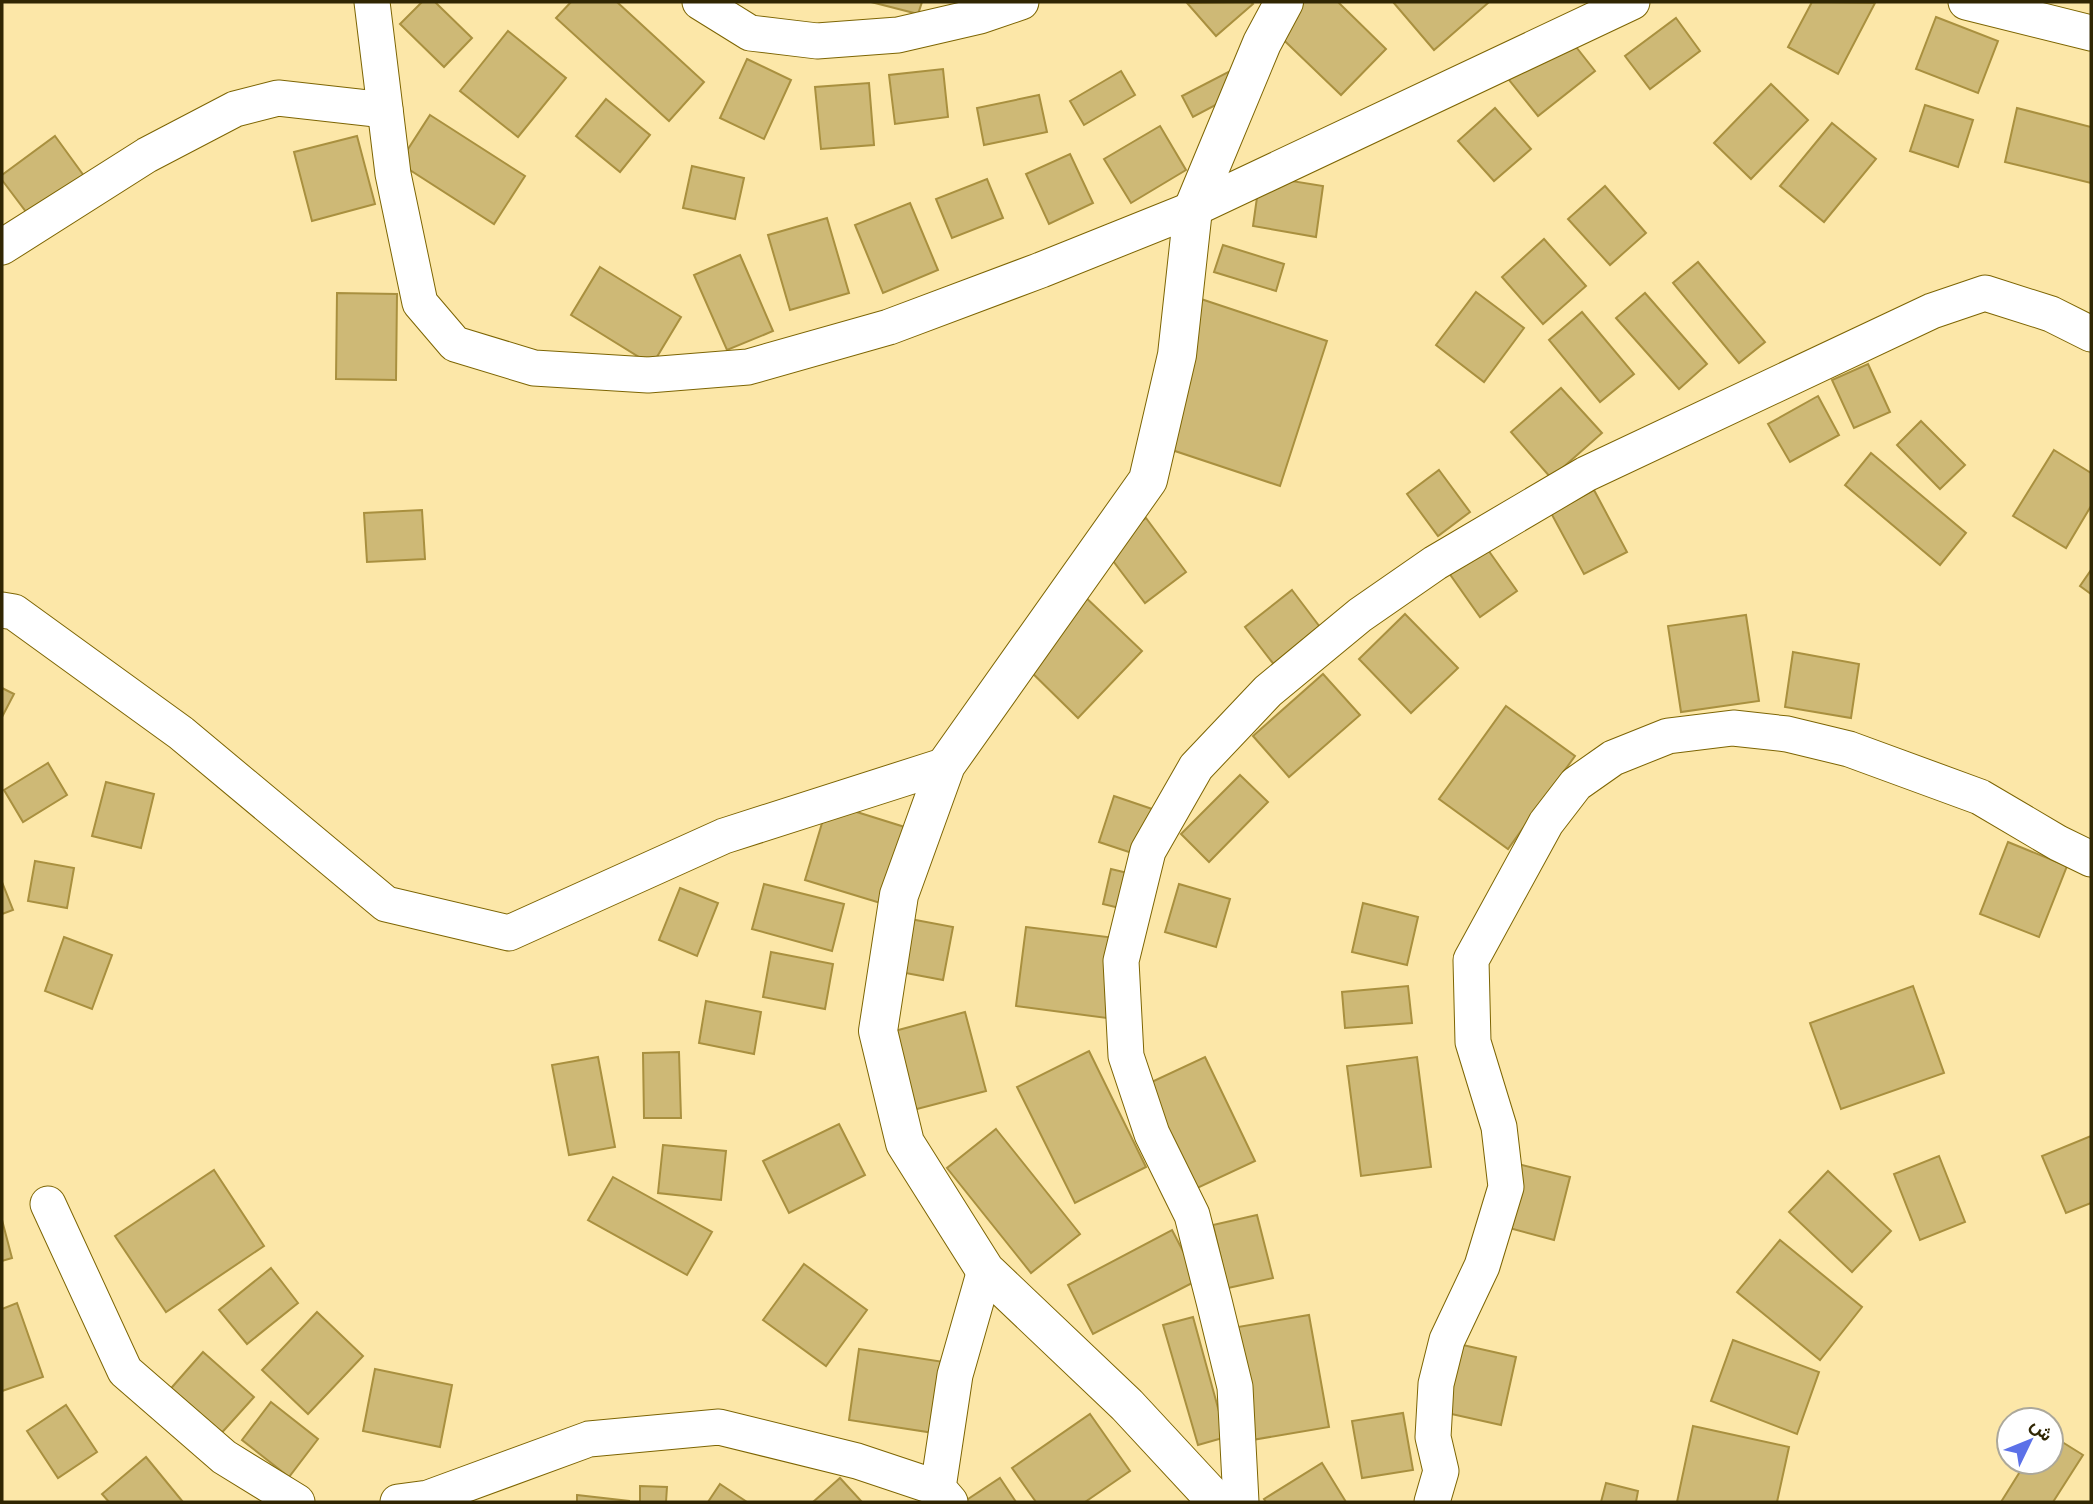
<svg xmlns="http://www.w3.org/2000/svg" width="2093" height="1504" viewBox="0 0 2093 1504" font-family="Arial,Vazirmatn,sans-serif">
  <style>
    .building { fill: #ceb976; stroke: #a9903f; stroke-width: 2 }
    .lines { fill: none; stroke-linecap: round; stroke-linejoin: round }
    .minor-casing { stroke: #7d6503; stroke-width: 37 }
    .secondary-casing { stroke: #7d6503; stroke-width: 40 }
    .minor { stroke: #fff; stroke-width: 35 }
    .secondary { stroke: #fff; stroke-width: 38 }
  </style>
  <rect width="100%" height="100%" fill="#fce7a8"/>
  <g class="building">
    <path d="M422,2H435L472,38L444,67L400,24Z"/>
    <path d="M571,2H617L704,82L669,121L556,18Z"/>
    <path d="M871,2H922L918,14Z"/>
    <path d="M1251,2L1253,4L1216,36L1187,3Z"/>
    <path d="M1289,2H1338L1386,49L1341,95L1267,24Z"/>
    <path d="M1393,2H1487L1488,3L1434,50Z"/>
    <path d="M1812,2L1875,3L1838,74L1788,47Z"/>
    <path d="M1936,17L1998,41L1978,93L1916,69Z"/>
    <path d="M1676,18L1700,51L1650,89L1625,56Z"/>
    <path d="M1558,24L1595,71L1538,116L1501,70Z"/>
    <path d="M508,31L566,78L518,137L460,91Z"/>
    <path d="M747,59L791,80L764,139L720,118Z"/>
    <path d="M943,69L948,117L895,124L889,75Z"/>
    <path d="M1232,70L1242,91L1193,117L1182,96Z"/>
    <path d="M1121,71L1135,95L1084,125L1070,101Z"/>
    <path d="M869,83L874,145L821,149L815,87Z"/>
    <path d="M1771,84L1808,120L1751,179L1714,143Z"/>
    <path d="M1039,95L1047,132L984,145L977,108Z"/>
    <path d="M606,99L650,135L620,172L576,136Z"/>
    <path d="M1925,105L1973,120L1958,167L1910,151Z"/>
    <path d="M1495,108L1531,149L1494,181L1458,141Z"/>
    <path d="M2017,108L2091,127V183L2005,162Z"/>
    <path d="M430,115L525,176L494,224L399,163Z"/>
    <path d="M1832,123L1876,159L1824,222L1780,186Z"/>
    <path d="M1160,126L1186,170L1131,203L1104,159Z"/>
    <path d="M55,136L87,180L33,221L2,180V175Z"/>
    <path d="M357,136L375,204L312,221L294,152Z"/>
    <path d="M1070,154L1093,203L1049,224L1026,174Z"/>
    <path d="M692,166L744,178L735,219L683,208Z"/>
    <path d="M1260,176L1323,186L1316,237L1253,226Z"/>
    <path d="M987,179L1003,218L952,238L936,199Z"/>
    <path d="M1605,186L1646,233L1610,265L1568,219Z"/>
    <path d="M910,203L938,270L883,293L855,225Z"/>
    <path d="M827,218L849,293L790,310L768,235Z"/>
    <path d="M1544,239L1586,286L1543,324L1502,277Z"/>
    <path d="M1223,245L1284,264L1276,291L1214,272Z"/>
    <path d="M740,255L773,331L727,350L694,275Z"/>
    <path d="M1698,262L1765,342L1739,363L1673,283Z"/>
    <path d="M600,267L681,317L652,365L571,315Z"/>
    <path d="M1476,292L1524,328L1484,382L1436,345Z"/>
    <path d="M337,293L397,294L396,380L336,379Z"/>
    <path d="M1645,293L1707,364L1679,389L1616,318Z"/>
    <path d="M1192,296L1327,341L1280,486L1145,441Z"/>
    <path d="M1582,312L1634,374L1600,402L1549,340Z"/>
    <path d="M1868,364L1890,412L1854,428L1832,380Z"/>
    <path d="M1561,388L1602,433L1551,478L1511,432Z"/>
    <path d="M1818,396L1839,435L1790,462L1768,424Z"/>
    <path d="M1921,421L1965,465L1940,489L1897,445Z"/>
    <path d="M2054,450L2091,473V506L2066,548L2013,516Z"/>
    <path d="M1871,453L1966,533L1940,565L1845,485Z"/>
    <path d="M1439,470L1470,512L1438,536L1407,494Z"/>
    <path d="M1594,490L1627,552L1584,574L1551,513Z"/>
    <path d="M422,510L425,559L367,562L364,513Z"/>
    <path d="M1146,518L1186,572L1145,603L1104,549Z"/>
    <path d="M1486,547L1517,591L1480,617L1449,573Z"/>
    <path d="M2091,570V594L2080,586Z"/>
    <path d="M1292,590L1329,639L1282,675L1245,627Z"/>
    <path d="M1080,592L1142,651L1078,718L1017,658Z"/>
    <path d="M1405,614L1458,668L1411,713L1359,659Z"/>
    <path d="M1746,615L1759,701L1681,712L1668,626Z"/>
    <path d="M1793,652L1859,664L1851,718L1785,707Z"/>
    <path d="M1323,674L1360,715L1289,777L1253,736Z"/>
    <path d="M2,688L14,694L2,717Z"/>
    <path d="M1506,706L1575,756L1508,849L1439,799Z"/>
    <path d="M48,763L67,795L23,822L4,790Z"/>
    <path d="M1240,775L1268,802L1209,862L1181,834Z"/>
    <path d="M106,782L154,794L141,848L92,836Z"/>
    <path d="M1114,796L1155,810L1141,856L1099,842Z"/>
    <path d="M828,803L911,829L887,905L805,880Z"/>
    <path d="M2008,842L2067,866L2039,937L1980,914Z"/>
    <path d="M35,861L74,868L67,908L28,901Z"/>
    <path d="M1111,869L1144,877L1136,912L1103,904Z"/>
    <path d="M2,882L13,910L2,914Z"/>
    <path d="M764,884L844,904L832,951L752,929Z"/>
    <path d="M1179,884L1230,899L1216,947L1165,932Z"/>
    <path d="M680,888L718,903L697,956L659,940Z"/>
    <path d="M1363,903L1418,917L1407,965L1352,952Z"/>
    <path d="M905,918L953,927L943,980L895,971Z"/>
    <path d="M1026,927L1132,940L1122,1020L1016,1006Z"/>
    <path d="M64,937L112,955L92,1009L45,991Z"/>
    <path d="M771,952L833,964L825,1009L763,997Z"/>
    <path d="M1408,986L1412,1023L1345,1028L1342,992Z"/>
    <path d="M1913,986L1944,1073L1841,1109L1810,1023Z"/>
    <path d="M706,1001L761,1012L754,1054L699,1043Z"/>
    <path d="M965,1012L986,1091L913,1110L891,1032Z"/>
    <path d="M1089,1051L1146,1167L1075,1203L1017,1087Z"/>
    <path d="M679,1052L681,1118H644L643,1053Z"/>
    <path d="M598,1057L615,1147L569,1155L552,1065Z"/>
    <path d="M1205,1057L1255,1161L1193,1190L1143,1086Z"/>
    <path d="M1417,1057L1431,1167L1361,1176L1347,1066Z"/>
    <path d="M839,1124L865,1175L789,1213L763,1161Z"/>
    <path d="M996,1129L1080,1234L1031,1273L947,1168Z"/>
    <path d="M2091,1136V1203L2066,1213L2042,1156Z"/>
    <path d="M663,1145L726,1151L721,1200L658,1193Z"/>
    <path d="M1939,1156L1965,1222L1920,1240L1894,1174Z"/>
    <path d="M1518,1164L1570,1177L1554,1240L1502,1226Z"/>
    <path d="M214,1170L264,1246L166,1312L115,1236Z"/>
    <path d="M1828,1171L1891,1231L1852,1272L1789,1212Z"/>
    <path d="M613,1177L712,1232L687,1275L588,1220Z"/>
    <path d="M1257,1215L1273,1278L1228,1288L1213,1225Z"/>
    <path d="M2,1220L12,1258L2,1261Z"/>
    <path d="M1172,1230L1198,1280L1093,1334L1068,1285Z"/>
    <path d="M1780,1240L1862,1307L1820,1360L1737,1292Z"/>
    <path d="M804,1264L867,1310L826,1366L763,1320Z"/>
    <path d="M271,1268L298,1303L247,1344L219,1310Z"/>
    <path d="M17,1303L43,1377L2,1391V1309Z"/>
    <path d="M317,1312L363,1356L308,1414L262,1370Z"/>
    <path d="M1309,1315L1329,1427L1252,1440L1232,1328Z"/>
    <path d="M1193,1317L1226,1437L1198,1445L1163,1325Z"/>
    <path d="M1733,1340L1819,1372L1797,1434L1711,1401Z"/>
    <path d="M1454,1343L1516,1357L1501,1425L1438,1411Z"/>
    <path d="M859,1349L944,1362L934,1433L849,1420Z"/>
    <path d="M203,1352L254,1397L208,1448L158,1403Z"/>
    <path d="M375,1369L452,1385L440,1447L363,1431Z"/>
    <path d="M271,1402L318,1439L289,1477L242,1440Z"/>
    <path d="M66,1405L97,1452L58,1478L27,1431Z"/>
    <path d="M1403,1413L1413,1470L1362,1478L1352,1421Z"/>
    <path d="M1090,1414L1130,1471L1085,1502H1036L1012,1468Z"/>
    <path d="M1693,1426L1789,1447L1777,1502H1677Z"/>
    <path d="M2051,1435L2083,1455L2053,1502H2001L2026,1462H2051Z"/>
    <path d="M146,1457L183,1502H109L102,1494Z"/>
    <path d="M1322,1463L1346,1502H1266L1264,1499Z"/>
    <path d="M840,1478L862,1502H813Z"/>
    <path d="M1000,1478L1016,1502H965V1501Z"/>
    <path d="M1606,1483L1638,1491L1636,1502H1601Z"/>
    <path d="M720,1484L747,1502H708Z"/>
    <path d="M640,1486L667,1487L666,1502H640Z"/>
    <path d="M577,1495L629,1501V1502H577Z"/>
  </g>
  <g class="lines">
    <defs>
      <g id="minor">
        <path d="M372,2L393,174L420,303L455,344L534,368L648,375L748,367L889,327L1041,270L1193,209L1632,2"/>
        <path d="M700,2L750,33L817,41L898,35L980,16L1021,2"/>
        <path d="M1966,2L2091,33"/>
        <path d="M2,247L147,155L235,109L278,98L385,110"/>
        <path d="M2,610L14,612L181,733L386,904L509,933L724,836L946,765"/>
        <path d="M48,1204L125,1371L224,1457L297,1502"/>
        <path d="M398,1502L428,1498L589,1439L719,1427L857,1461L938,1488"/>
        <path d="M950,1502L938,1488L955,1375L985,1270"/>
        <path d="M1241,1502L1235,1387L1214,1301L1192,1215L1152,1134L1126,1056L1121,961L1148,851L1196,767L1268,691L1360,615L1435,563L1586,474L1932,311L1985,293L2051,314L2091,334"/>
        <path d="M1432,1502L1441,1471L1433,1437L1436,1384L1447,1340L1482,1266L1506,1187L1499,1127L1473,1042L1471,960L1546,823L1576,784L1613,758L1668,736L1733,728L1787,734L1849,749L1980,797L2058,843L2091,859"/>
      </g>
      <path id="secondary" d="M1217,1502L1127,1405L985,1270L905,1143L878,1031L899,895L946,765L1148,480L1177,355L1193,209L1262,43L1284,2"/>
    </defs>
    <use href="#minor" class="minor-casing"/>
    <use href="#secondary" class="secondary-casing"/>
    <use href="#minor" class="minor"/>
    <use href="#secondary" class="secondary"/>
  </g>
  <rect width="2093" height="1504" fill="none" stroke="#302603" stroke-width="7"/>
  <g transform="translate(2030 1441) rotate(47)"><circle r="33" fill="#ffffff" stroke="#aca89a" stroke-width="2"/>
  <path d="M0-5L12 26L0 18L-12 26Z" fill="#5c71e8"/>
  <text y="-10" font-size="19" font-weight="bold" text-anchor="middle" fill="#302603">ش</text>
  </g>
</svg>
